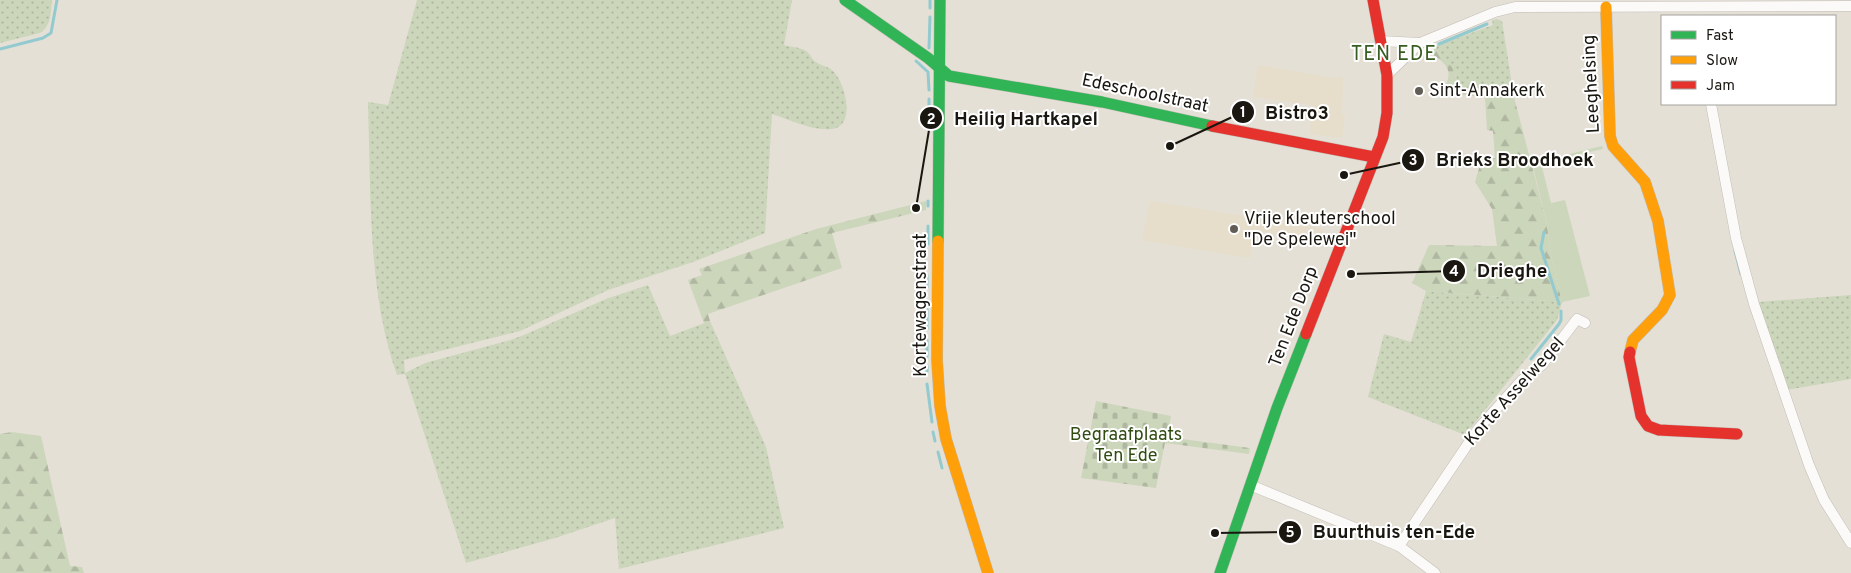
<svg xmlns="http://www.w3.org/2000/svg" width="1851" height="573" viewBox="0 0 1851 573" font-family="Overpass,sans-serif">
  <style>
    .built { fill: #e6ddca }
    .grass { fill: url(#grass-dots) }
    .forest { fill: url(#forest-firs) }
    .cemetery { fill: url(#cemetery-stones) }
    .park { fill: #ccd6bb }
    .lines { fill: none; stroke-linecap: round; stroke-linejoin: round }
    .stream { stroke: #92cad0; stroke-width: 3 }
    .street-casing { stroke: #c1bdb5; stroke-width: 11 }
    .fast-casing { stroke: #c1bdb5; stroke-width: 12 }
    .slow-casing { stroke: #c1bdb5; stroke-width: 12 }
    .jam-casing { stroke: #c1bdb5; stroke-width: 12 }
    .street { stroke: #fbfaf9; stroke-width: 10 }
    .fast { stroke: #30b455; stroke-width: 11 }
    .slow { stroke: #ff9f0a; stroke-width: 11 }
    .jam { stroke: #e5322d; stroke-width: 11 }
    .poi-dot { fill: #615d56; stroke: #fff; stroke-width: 2 }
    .labels { text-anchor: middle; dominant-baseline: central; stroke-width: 4; stroke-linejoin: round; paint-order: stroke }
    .street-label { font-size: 18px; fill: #1a1711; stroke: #fff }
    .poi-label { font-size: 18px; fill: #1a1711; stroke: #fff; text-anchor: start }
    .park-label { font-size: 18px; fill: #314c12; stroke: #fff }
    .quarter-label { font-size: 20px; letter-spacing: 1px; fill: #365d1f; stroke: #fff }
    .leader { fill: none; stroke: #1a1711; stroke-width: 2 }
    .callout-dot { fill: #1a1711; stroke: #fff; stroke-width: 2 }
    .mark-label { font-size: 15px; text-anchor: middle; font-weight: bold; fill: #fff }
    .callout-label { font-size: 19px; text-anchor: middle; font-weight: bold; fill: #1a1711; stroke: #fff; stroke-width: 4; stroke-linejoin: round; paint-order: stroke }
  </style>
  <defs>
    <pattern id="grass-dots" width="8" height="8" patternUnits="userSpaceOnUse" patternTransform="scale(1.25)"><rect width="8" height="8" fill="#ccd6bb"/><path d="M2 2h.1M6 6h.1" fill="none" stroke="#afb7a0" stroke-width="1.8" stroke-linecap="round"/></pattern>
    <pattern id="forest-firs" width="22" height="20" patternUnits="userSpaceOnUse" patternTransform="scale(1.25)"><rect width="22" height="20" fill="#ccd6bb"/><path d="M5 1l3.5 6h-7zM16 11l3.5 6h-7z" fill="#afb7a0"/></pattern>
    <pattern id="cemetery-stones" width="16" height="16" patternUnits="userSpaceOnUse" patternTransform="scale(1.25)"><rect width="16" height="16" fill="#ccd6bb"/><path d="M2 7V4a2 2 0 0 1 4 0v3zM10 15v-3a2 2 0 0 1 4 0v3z" fill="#afb7a0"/></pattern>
  </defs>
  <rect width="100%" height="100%" fill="#e5e0d6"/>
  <g class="built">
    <path d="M1258,65L1334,78L1343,77L1342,114L1345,115L1342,138L1310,134L1312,105L1253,97Z"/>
    <path d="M1150,201L1268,220L1324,229L1318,241L1255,230L1250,258L1142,240Z"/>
  </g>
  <g class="grass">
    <path d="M0,0H52C51,12 51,27 40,33L0,43Z"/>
    <path d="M417,0H792L784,45C790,47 800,47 806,51C810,53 812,60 816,62C821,66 828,66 833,71C845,82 857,126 832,129C811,131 791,120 772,114L765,233L696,261L608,290L520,331L404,360L405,373L425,363L507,341L524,335L606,299L648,285L670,336L710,321L766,447L784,528L619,569L615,518L555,538L466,563L405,374L397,375C367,291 371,190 368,102L388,105Z"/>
    <path d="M1497,19L1502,21L1514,97L1490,85L1485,98L1463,95L1452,67L1433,47L1493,25L1492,20Z"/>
    <path d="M1426,291L1562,302L1557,320L1465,435L1368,397L1384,334L1411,342Z"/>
    <path d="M1851,295V379L1786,390L1758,302Z"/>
  </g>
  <g class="forest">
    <path d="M1433,47L1452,67L1463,95H1446L1444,88C1456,68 1443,62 1428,51Z"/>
    <path d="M1490,85L1514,97L1547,224L1551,256L1562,302L1426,291L1412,283L1429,245L1497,246L1492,209L1475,182L1482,158H1495L1493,131L1487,130L1485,98Z"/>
    <path d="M926,201V210L832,233L842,268L708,314L710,321L704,323L688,280L702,275L699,269L816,229Z"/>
    <path d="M12,432L41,436L70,566L82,567L84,573H0V434Z"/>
  </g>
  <path class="cemetery" d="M1096,401L1171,416L1167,437L1250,448L1249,454L1165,443L1156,488L1081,478Z"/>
  <path class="park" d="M1602,146L1603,149L1541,163L1551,203L1565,200L1590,296L1562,302L1551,256L1547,224L1532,163Z"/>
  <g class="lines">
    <g class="stream">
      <path d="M930,0V8"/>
      <path d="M1439,44L1487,24"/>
      <path d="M929,48L930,17"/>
      <path d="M0,49L43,38L51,33L57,0"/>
      <path d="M916,61L928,72L929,90"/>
      <path d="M929,122V99"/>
      <path d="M928,201V206"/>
      <path d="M1544,232L1541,248L1559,304"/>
      <path d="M928,244V226"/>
      <path d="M1735,251L1741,274"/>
      <path d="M927,275V287"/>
      <path d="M927,329V303"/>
      <path d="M927,357V340"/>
      <path d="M1531,359L1559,324L1561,320V311"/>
      <path d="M927,372V366"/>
      <path d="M927,384L932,422"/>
      <path d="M933,432L935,441"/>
      <path d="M938,452L942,468"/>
    </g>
    <defs>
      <g id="street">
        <path d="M1380,41L1420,43"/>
        <path d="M1387,75L1420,43L1495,12L1515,7L1851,6"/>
        <path d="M1711,104L1736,238L1754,304L1809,465L1824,500L1851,543"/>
        <path d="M1250,485L1399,546L1435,573"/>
        <path d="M1399,546L1478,429L1522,380L1542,365L1577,319L1585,323"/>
      </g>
      <g id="fast">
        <path d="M845,0L928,58L949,76L1102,102L1212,126"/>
        <path d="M938,241L940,0"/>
        <path d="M1220,573L1277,408L1306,334"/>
      </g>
      <g id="slow">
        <path d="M1606,7L1610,136L1613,146L1645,182L1658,221L1670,295L1662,310L1633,340L1630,352"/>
        <path d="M938,241L937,360L940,406L946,439L988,573"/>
      </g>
      <g id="jam">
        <path d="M1212,126L1374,157"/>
        <path d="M1306,334L1383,137L1387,113V75L1373,0"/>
        <path d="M1630,352L1629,357L1641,416L1648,426L1659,430L1737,434"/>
      </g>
    </defs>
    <use href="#street" class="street-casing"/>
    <use href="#fast" class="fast-casing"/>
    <use href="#slow" class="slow-casing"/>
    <use href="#jam" class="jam-casing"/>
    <use href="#street" class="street"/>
    <use href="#fast" class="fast"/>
    <use href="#slow" class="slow"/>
    <use href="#jam" class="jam"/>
  </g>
  <g class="poi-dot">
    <circle cx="1419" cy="91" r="5"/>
    <circle cx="1234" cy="229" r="5"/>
  </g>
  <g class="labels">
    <g class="street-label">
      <text transform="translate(1592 84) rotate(-93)">Leeghelsing</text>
      <text transform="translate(1145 94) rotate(12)">Edeschoolstraat</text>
      <text transform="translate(921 305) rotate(-90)">Kortewagenstraat</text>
      <text transform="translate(1294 317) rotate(-69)">Ten Ede Dorp</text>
      <text transform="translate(1515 392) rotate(-48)">Korte Asselwegel</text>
    </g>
    <g class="poi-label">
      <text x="1429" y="91">Sint-Annakerk</text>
      <text x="1244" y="219">Vrije kleuterschool<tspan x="1244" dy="21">"De Spelewei"</tspan></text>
    </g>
    <g class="park-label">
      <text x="1126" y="435">Begraafplaats<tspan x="1126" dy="21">Ten Ede</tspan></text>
    </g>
    <g class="quarter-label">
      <text x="1394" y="55">TEN EDE</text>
    </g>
  </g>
  <path class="leader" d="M1170 146L1243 112M916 208L931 118M1344 175L1413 160M1351 274L1454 271M1215 533L1290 532"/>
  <g class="callout-dot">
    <circle cx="1170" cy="146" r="5"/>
    <circle cx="916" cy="208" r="5"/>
    <circle cx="1344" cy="175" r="5"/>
    <circle cx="1351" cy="274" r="5"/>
    <circle cx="1215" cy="533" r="5"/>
    <circle cx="1243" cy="112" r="12"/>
    <circle cx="931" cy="118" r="12"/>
    <circle cx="1413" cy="160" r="12"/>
    <circle cx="1454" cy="271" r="12"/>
    <circle cx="1290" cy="532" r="12"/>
  </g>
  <g class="mark-label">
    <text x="1243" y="117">1</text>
    <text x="931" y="124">2</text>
    <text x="1413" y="165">3</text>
    <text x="1454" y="276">4</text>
    <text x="1290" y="537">5</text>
  </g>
  <g class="callout-label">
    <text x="1297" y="119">Bistro3</text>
    <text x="1026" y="125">Heilig Hartkapel</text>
    <text x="1515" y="166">Brieks Broodhoek</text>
    <text x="1512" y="277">Drieghe</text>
    <text x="1394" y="538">Buurthuis ten-Ede</text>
  </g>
  <rect x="1661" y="15" width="175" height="90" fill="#ffffff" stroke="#a3a2a0"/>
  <rect x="1671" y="31" width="25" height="8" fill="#30b455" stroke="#a3a2a0"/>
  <text x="1706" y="40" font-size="15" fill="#1a1711">Fast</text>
  <rect x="1671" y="56" width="25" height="8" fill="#ff9f0a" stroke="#a3a2a0"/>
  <text x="1706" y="65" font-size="15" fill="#1a1711">Slow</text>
  <rect x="1671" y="81" width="25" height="8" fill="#e5322d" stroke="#a3a2a0"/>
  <text x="1706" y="90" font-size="15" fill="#1a1711">Jam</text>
</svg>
